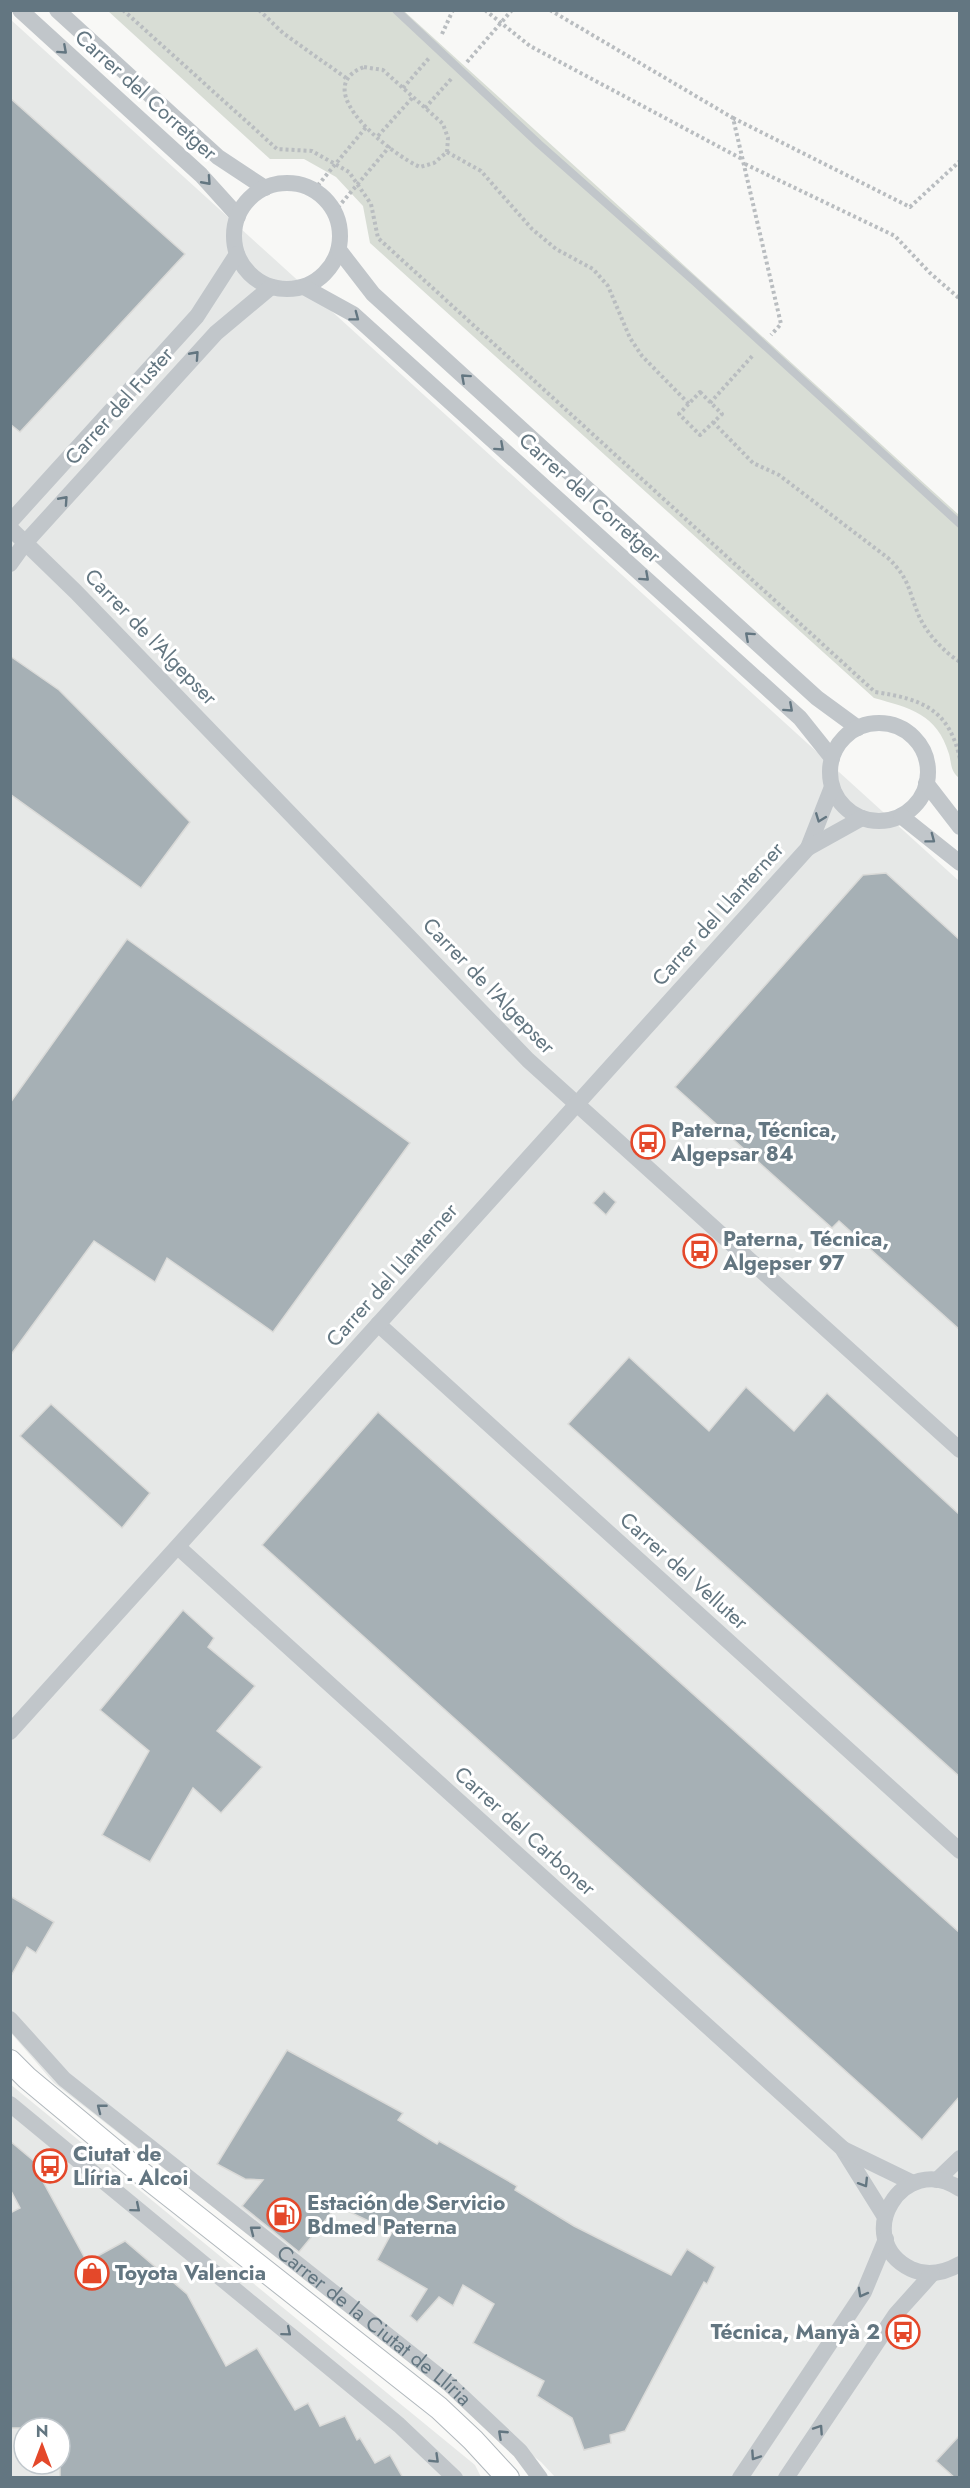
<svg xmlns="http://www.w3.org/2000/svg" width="970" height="2488" viewBox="0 0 970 2488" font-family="Jost,sans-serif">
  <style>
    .built { fill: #e6e8e7; fill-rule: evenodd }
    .green { fill: #d8ddd5 }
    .building { fill: #a6b0b5; stroke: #dadad8; stroke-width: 1.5 }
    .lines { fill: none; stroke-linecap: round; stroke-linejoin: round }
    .secondary-casing { stroke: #b1b8bd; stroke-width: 24 }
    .path { stroke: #b9bdc0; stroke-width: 4; stroke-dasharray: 3 3; stroke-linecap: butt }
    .lane { stroke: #c1c6ca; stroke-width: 8 }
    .street { stroke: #c1c6ca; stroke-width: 16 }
    .secondary { stroke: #fff; stroke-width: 22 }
    .oneway { stroke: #637681 }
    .labels { text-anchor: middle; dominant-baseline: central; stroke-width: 6; stroke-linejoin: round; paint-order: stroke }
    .street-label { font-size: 21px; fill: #637681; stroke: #fff }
    .poi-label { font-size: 21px; font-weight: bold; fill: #637681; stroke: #fff; text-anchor: start }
  </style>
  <rect width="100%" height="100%" fill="#f8f8f6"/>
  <g class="built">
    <path d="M10,19L959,881V2477H555L541,2462L54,2083L11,2033Z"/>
    <path d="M10,2084L475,2465L481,2477H11ZM24,2428H60V2464H24Z"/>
  </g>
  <path class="green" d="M108,11H404L959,515V778C950,770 952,765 949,754C937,714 910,708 874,698L370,243L363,206L336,177L304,159H270Z"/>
  <g class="building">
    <path d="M10,98L185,254L20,432L10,424Z"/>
    <path d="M10,656L59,690L190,822L141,888L10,794Z"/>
    <path d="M886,873L960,940V1330L839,1221L832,1228L675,1087L863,875Z"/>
    <path d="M127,939L410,1143L273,1332L167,1258L155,1282L94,1241L10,1356V1103Z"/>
    <path d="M604,1191L616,1202L606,1215L593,1203Z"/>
    <path d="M629,1357L709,1431L746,1387L794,1431L827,1393L960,1515V1777L568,1424Z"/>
    <path d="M51,1404L150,1493L122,1528L20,1436Z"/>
    <path d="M378,1412L960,1933V2096L922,2140L262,1545Z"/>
    <path d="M183,1610L214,1638L208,1647L255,1686L217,1731L262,1767L221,1813L193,1788L150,1862L102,1835L149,1751L100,1710Z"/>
    <path d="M10,1896L54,1922L36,1953L27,1947L10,1978Z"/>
    <path d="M287,2050L403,2113L398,2120L437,2144L439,2141L517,2186L515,2190L574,2226L671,2275L687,2249L715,2267L707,2284L704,2282L625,2431L610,2435L611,2443L584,2450L572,2418L537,2396L544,2381L473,2343L494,2304L463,2285L453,2306L439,2297L417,2322L410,2316L427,2289L377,2260L392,2232L337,2206L299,2252L242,2206L263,2180L245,2179L217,2164Z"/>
    <path d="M10,2141L47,2172L40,2176L87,2262L125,2241L187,2294L226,2366L257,2348L295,2410L308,2403L320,2426L345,2416L357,2440L360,2438L375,2463L390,2455L403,2478H60V2428H10V2213L20,2208L10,2189Z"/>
    <path d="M960,2435V2478H955L936,2461Z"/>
  </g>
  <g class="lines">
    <defs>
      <path id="secondary" d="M10,2061L27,2078L140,2172L439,2408L473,2440L508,2478"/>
    </defs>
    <use href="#secondary" class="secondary-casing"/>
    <g class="path">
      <path d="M123,10L277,149L312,151L349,172L371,204L378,238L875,692C922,699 949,709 960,759"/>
      <path d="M259,10L283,33L346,78"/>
      <path d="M485,10L530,46L742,159"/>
      <path d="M550,10L733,118L781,324L771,335"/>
      <path d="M442,34L453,10"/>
      <path d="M467,62L512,10"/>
      <path d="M364,67L383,70L443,124L448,138L447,152L434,163L420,167C394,156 306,89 364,67Z"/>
      <path d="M403,88L430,57"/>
      <path d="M425,108L452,78"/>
      <path d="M733,118L910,207L960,161"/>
      <path d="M378,136L413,97"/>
      <path d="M447,152L481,171L532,229L556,249L593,269L608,286L630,338L642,356L689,404"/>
      <path d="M745,164L895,236L930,273L960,299"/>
      <path d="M314,190L367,126"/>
      <path d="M334,212L390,146"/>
      <path d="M700,392L722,414L700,435L679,414Z"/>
      <path d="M710,403L754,354"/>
      <path d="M713,422L753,463L779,475L888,558C910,579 908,590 919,616C927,634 944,652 960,662"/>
    </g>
    <path class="lane" d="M396,10L539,144L695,282L960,524"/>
    <g class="street">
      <path d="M20,10L201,175L238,216"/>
      <path d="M57,10L218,157L265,188"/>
      <circle cx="287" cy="236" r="53"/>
      <path d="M339,250L373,294L817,698L858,728"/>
      <path d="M304,287L353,314L800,718L832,758"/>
      <path d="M10,522L197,316L237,254"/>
      <path d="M10,528L76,592L528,1060L960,1450"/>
      <path d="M10,564L25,543L216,333L271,287"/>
      <circle cx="879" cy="772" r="49"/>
      <path d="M926,783L960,827"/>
      <path d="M901,816L960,863"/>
      <path d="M808,848L832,787"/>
      <path d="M378,1324L960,1851"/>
      <path d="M178,1547L842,2148L885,2217"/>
      <path d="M10,1732L808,848L862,818"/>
      <path id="s1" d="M10,2019L64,2079L449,2384L520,2451L540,2478"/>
      <path d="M10,2104L399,2425L455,2478"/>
      <path d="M843,2149L913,2183"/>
      <path d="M937,2180L960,2158"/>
      <path d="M960,2189C903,2150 850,2239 911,2269C928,2277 944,2273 960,2264"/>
      <path d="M740,2478L864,2292L886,2239"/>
      <path d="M786,2478L896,2314L932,2274"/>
    </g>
    <use href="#secondary" class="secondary"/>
  </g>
  <defs><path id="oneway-chevron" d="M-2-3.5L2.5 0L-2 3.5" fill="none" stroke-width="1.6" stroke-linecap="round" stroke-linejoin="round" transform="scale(1.5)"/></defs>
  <g class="oneway">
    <use href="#oneway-chevron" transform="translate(63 50) rotate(42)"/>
    <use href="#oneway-chevron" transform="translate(207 181) rotate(48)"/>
    <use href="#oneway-chevron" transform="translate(355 317) rotate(37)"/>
    <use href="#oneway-chevron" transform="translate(195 355) rotate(-48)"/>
    <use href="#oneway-chevron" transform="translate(465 378) rotate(-138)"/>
    <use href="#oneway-chevron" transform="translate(500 447) rotate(42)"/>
    <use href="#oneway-chevron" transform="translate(64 500) rotate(-48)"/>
    <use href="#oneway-chevron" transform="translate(645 577) rotate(42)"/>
    <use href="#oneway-chevron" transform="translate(749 636) rotate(-138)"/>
    <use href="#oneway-chevron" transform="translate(789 708) rotate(42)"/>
    <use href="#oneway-chevron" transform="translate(820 818) rotate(111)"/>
    <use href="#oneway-chevron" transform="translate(931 839) rotate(37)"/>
    <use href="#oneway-chevron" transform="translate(101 2108) rotate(-142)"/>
    <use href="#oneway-chevron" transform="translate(864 2183) rotate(58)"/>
    <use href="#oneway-chevron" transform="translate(136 2208) rotate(40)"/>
    <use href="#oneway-chevron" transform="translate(254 2230) rotate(-142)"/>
    <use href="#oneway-chevron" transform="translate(862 2293) rotate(119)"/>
    <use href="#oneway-chevron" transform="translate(287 2332) rotate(40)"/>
    <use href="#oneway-chevron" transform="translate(819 2429) rotate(-56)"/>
    <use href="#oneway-chevron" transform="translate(502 2434) rotate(-137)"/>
    <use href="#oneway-chevron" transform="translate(755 2456) rotate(124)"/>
    <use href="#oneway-chevron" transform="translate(435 2459) rotate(44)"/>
  </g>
  <defs>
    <symbol id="bus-ring" viewBox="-11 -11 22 22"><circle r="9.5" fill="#fff" stroke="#e4482a" stroke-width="1.5"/><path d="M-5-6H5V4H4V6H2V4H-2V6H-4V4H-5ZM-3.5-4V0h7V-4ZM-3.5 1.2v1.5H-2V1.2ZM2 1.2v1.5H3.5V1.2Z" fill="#e4482a"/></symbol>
    <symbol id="fuel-ring" viewBox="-11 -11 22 22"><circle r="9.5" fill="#fff" stroke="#e4482a" stroke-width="1.5"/><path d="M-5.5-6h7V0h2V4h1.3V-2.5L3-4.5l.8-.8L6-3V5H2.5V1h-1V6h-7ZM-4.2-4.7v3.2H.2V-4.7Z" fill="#e4482a"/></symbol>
    <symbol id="shop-ring" viewBox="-11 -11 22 22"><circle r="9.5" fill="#fff" stroke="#e4482a" stroke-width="1.5"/><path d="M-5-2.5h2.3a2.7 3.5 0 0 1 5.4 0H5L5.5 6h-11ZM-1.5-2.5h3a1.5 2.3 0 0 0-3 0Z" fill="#e4482a"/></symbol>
  </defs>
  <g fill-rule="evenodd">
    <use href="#bus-ring" x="629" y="1123" width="38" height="38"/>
    <use href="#bus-ring" x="681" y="1232" width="38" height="38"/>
    <use href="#bus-ring" x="31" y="2147" width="38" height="38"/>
    <use href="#fuel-ring" x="265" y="2196" width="38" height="38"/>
    <use href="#shop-ring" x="73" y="2254" width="38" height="38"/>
    <use href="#bus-ring" x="884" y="2313" width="38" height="38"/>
  </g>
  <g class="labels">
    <g class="street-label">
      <text transform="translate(146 95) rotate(42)">Carrer del Corretger</text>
      <text transform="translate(119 406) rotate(-48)">Carrer del Fuster</text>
      <text transform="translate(590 498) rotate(42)">Carrer del Corretger</text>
      <text transform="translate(151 637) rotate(46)">Carrer de l'Algepser</text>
      <text transform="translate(718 914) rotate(-48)">Carrer del Llanterner</text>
      <text transform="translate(489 986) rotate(46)">Carrer de l'Algepser</text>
      <text transform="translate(392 1275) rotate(-48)">Carrer del Llanterner</text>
      <text transform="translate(684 1571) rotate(42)">Carrer del Velluter</text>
      <text transform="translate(525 1831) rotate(42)">Carrer del Carboner</text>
      <text stroke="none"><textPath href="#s1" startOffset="477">Carrer de la Ciutat de Llíria</textPath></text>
    </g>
    <g class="poi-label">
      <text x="671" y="1130">Paterna, Técnica,<tspan x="671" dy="24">Algepsar 84</tspan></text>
      <text x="723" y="1239">Paterna, Técnica,<tspan x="723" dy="24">Algepser 97</tspan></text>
      <text x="73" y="2154">Ciutat de<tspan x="73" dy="24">Llíria - Alcoi</tspan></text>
      <text x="307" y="2203">Estación de Servicio<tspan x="307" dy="24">Bdmed Paterna</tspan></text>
      <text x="115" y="2273">Toyota Valencia</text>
      <text x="880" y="2332" text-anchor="end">Técnica, Manyà 2</text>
    </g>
  </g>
  <rect width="970" height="2488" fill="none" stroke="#637681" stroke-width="24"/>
  <g transform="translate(42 2446)"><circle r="28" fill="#ffffff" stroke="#c1c8cd" stroke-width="1.5"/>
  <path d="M0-4.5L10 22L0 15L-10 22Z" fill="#e4482a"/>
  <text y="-9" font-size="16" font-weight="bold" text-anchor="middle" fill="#637681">N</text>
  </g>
</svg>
